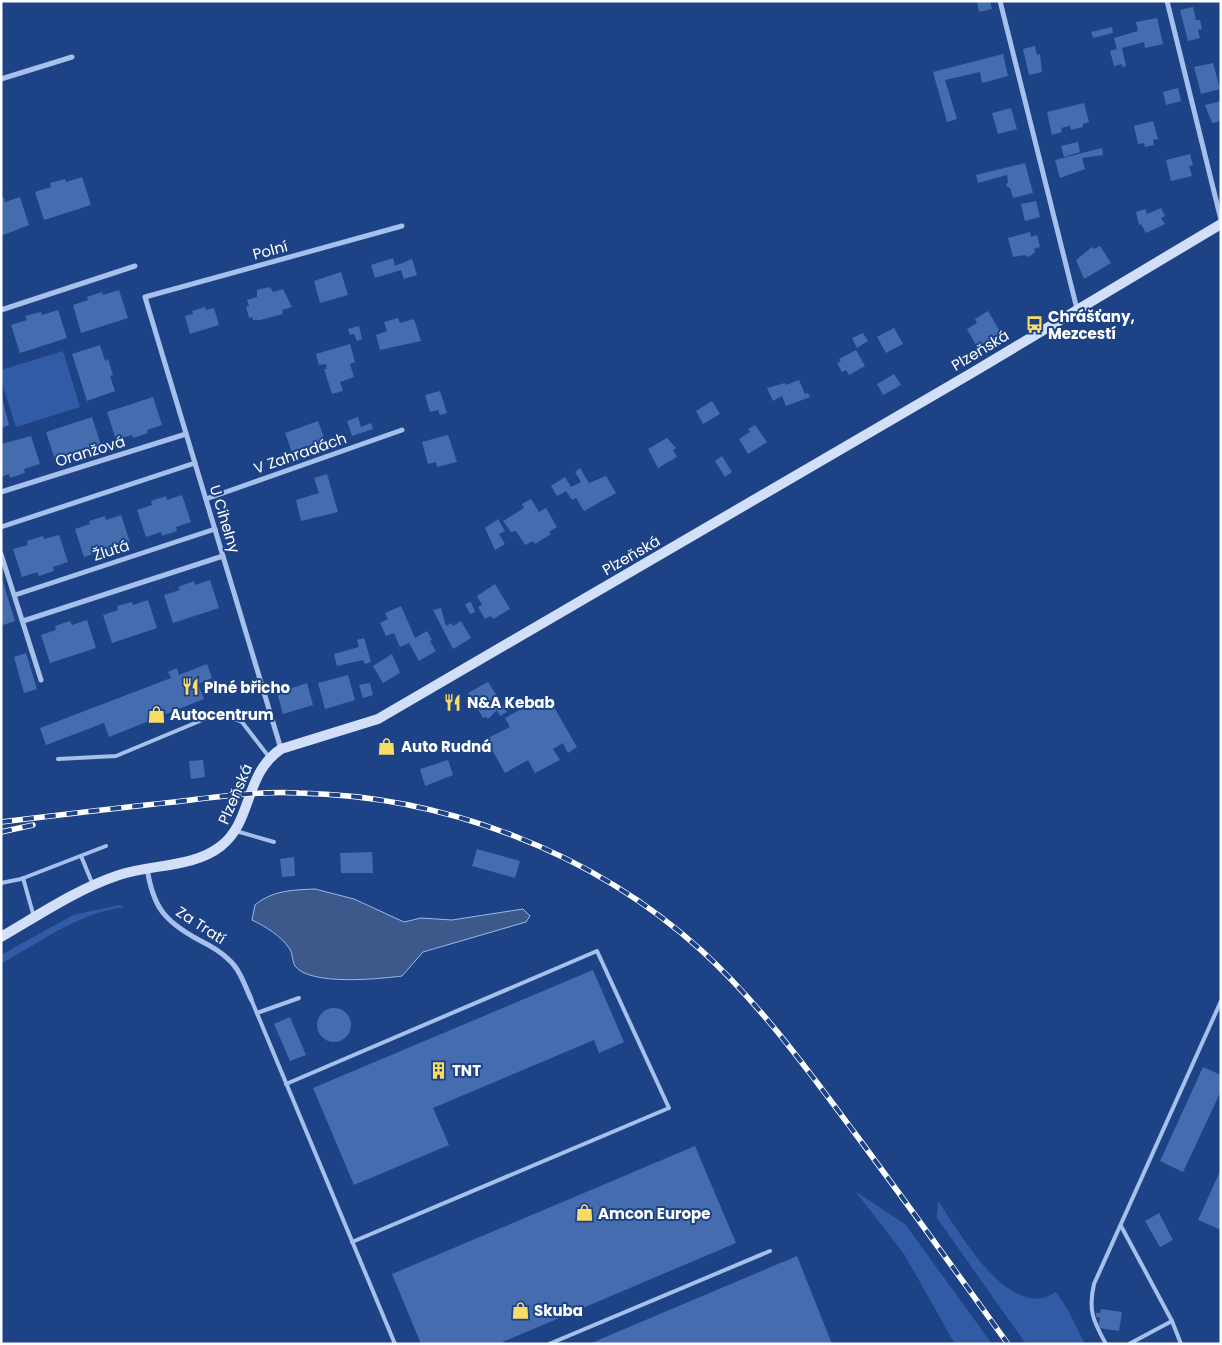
<svg xmlns="http://www.w3.org/2000/svg" width="1222" height="1345" viewBox="0 0 1222 1345" font-family="Poppins,sans-serif">
  <style>
    .green { fill: #315ba4 }
    .water { fill: #3d588a; stroke: #99b9ec }
    .building { fill: #456caf }
    .lines { fill: none; stroke-linecap: round; stroke-linejoin: round }
    .service { stroke: #a6bfeb; stroke-width: 4 }
    .minor { stroke: #a6bfeb; stroke-width: 5 }
    .secondary { stroke: #d1dff8; stroke-width: 10 }
    .rail-casing { stroke: #fff; stroke-width: 5.5 }
    .rail { stroke: #1d4386; stroke-width: 4; stroke-dasharray: 11; stroke-linecap: butt }
    .labels { text-anchor: middle; dominant-baseline: central; stroke-width: 4; stroke-linejoin: round; paint-order: stroke }
    .street-label { font-size: 15px; fill: #fff; stroke: #1d4386 }
    .poi-label { font-size: 15px; font-weight: bold; fill: #fff; stroke: #1d4386; text-anchor: start }
  </style>
  <rect width="100%" height="100%" fill="#1d4386"/>
  <g class="green">
    <path d="M63,351L80,407L16,427L1,380V370Z"/>
    <path d="M120,905L124,907C79,913 40,942 1,964V955L73,915Z"/>
    <path d="M856,1192L905,1224L992,1344H955L904,1254Z"/>
    <path d="M938,1201C959,1231 1010,1324 1056,1292L1067,1308L1085,1344H1026L937,1218Z"/>
  </g>
  <path class="water" d="M315,889L354,899L404,922L421,918L452,920L523,909L530,916L526,922L423,952L402,976C379,979 310,986 295,966C292,961 293,953 289,948C281,936 265,926 252,920L255,905C273,890 293,890 315,889Z"/>
  <g class="building">
    <path d="M977,1H990L992,9L979,12Z"/>
    <path d="M1193,7L1196,20H1200L1202,29L1198,30L1200,38L1188,41L1180,10Z"/>
    <path d="M1157,18L1163,44L1145,48L1144,42L1122,48L1126,66L1122,67V64L1114,66L1110,51L1117,49L1114,38L1138,31L1136,22Z"/>
    <path d="M1112,27L1113,33L1093,38L1091,32Z"/>
    <path d="M1035,46L1037,55L1040,54L1042,72L1029,75L1023,49Z"/>
    <path d="M1003,54L1008,76L982,83L980,72L945,80L957,119L947,122L933,72Z"/>
    <path d="M1213,63L1220,89L1201,94L1194,67Z"/>
    <path d="M1178,88L1181,101L1166,105L1163,92Z"/>
    <path d="M1221,101V121L1212,123L1205,105Z"/>
    <path d="M1084,103L1089,122L1083,124V127L1071,130L1070,126L1061,128L1062,132L1052,135L1047,112Z"/>
    <path d="M1011,108L1017,129L998,134L992,113Z"/>
    <path d="M1153,121L1158,139L1153,140L1154,145L1145,147L1144,143L1138,144L1134,126Z"/>
    <path d="M1078,142L1080,152L1064,157L1061,146Z"/>
    <path d="M1102,148L1103,155L1082,158L1085,169L1060,178L1055,160Z"/>
    <path d="M1190,154L1193,165L1189,166L1192,176L1171,181L1166,160Z"/>
    <path d="M1025,163L1033,193L1013,198L1010,188L1006,186L1008,182L1007,175L978,183L976,175Z"/>
    <path d="M82,177L91,205L44,220L35,192L51,187L50,183L65,179L66,182Z"/>
    <path d="M20,197L29,225L1,236V199L4,198L5,202Z"/>
    <path d="M1036,201L1040,217L1025,221L1021,204Z"/>
    <path d="M1161,208L1165,216L1161,218L1165,224L1146,233L1141,224L1139,225L1136,212L1145,209L1147,214Z"/>
    <path d="M1030,232L1031,237L1037,235L1040,247L1034,249L1035,252L1029,257L1025,255L1013,257L1008,238Z"/>
    <path d="M1100,246L1111,263L1084,279L1076,260L1092,247L1094,249Z"/>
    <path d="M393,258L395,266L412,259L417,275L404,279L401,270L375,278L371,265Z"/>
    <path d="M341,272L348,295L320,303L314,281Z"/>
    <path d="M270,287L273,292L283,289L292,307L282,310L283,314L260,320H253L252,317L249,318L246,307L249,306L247,300L257,297V290Z"/>
    <path d="M119,290L128,318L81,333L73,305L88,300L87,297L102,292L103,295Z"/>
    <path d="M205,307L206,310L214,308L219,325L190,334L185,316L193,314L192,311Z"/>
    <path d="M58,310L67,338L20,353L11,325L27,320L25,316L41,312L42,315Z"/>
    <path d="M988,311L1001,333L977,347L967,329L977,323L975,319Z"/>
    <path d="M398,318L400,323L414,319L421,341L380,350L376,335L387,331L384,322Z"/>
    <path d="M359,326L362,339L357,341L354,334L350,335L348,329Z"/>
    <path d="M894,328L903,344L886,353L877,337Z"/>
    <path d="M863,333L868,341L857,348L852,338Z"/>
    <path d="M350,344L355,362L350,364L354,377L340,382L343,391L332,394L324,369H327L326,364L319,365L316,354Z"/>
    <path d="M100,345L105,361L108,359L113,375L110,376L115,391L87,401L72,354Z"/>
    <path d="M856,350L865,366L849,375L846,370L842,372L837,363L841,361L839,359Z"/>
    <path d="M894,374L901,385L883,395L877,384Z"/>
    <path d="M799,380L805,394L808,393L810,397L786,406L782,396L773,401L767,388L785,383L786,385Z"/>
    <path d="M440,391L447,413L440,415L438,410L430,412L425,395Z"/>
    <path d="M153,397L162,425L147,430L148,433L133,438L132,435L116,440L107,412Z"/>
    <path d="M2,398L9,425L1,428V398Z"/>
    <path d="M712,401L720,414L703,424L696,411Z"/>
    <path d="M92,417L101,445L86,450L87,453L71,458L70,454L55,460L46,432Z"/>
    <path d="M358,417L361,427L371,423L373,429L352,436L347,421Z"/>
    <path d="M318,421L326,443L293,455L285,433Z"/>
    <path d="M755,425L767,442L748,454L739,439L750,432L748,429Z"/>
    <path d="M448,435L457,462L437,467L436,462L428,464L422,442Z"/>
    <path d="M31,436L40,464L24,469L25,473L10,478L9,474L1,477V444Z"/>
    <path d="M667,438L676,448L673,450L677,457L658,468L648,449Z"/>
    <path d="M722,456L732,472L725,477L715,461Z"/>
    <path d="M580,468L589,483L606,476L616,493L584,511L576,498L572,500L566,491L557,496L551,486L565,477L571,487L581,482L575,472Z"/>
    <path d="M327,474L338,512L301,521L296,500L319,493L314,478Z"/>
    <path d="M182,495L191,522L176,527L177,531L162,536L161,532L146,537L137,510L152,505L151,501L166,496L167,500Z"/>
    <path d="M531,499L539,512L546,508L557,527L549,532L551,534L535,544L533,541L525,545L516,531L511,532L503,521L524,508L522,504Z"/>
    <path d="M121,515L130,542L114,547L116,551L100,556L99,552L84,557L75,529L90,524L89,521L105,516L106,520Z"/>
    <path d="M498,519L505,531L499,534L505,544L495,550L485,528Z"/>
    <path d="M59,535L68,562L53,567L54,571L39,576L37,572L22,577L13,549L28,545L27,541L43,536L44,539Z"/>
    <path d="M2,579L15,621L3,625L1,619Z"/>
    <path d="M210,580L219,608L173,623L164,595L180,590L178,587L194,581L195,585Z"/>
    <path d="M495,584L510,609L493,619L491,616L485,619L478,607L482,605L477,596Z"/>
    <path d="M148,600L157,628L112,643L103,615L118,610L117,606L132,602L133,605Z"/>
    <path d="M471,602L475,612L470,614L465,604Z"/>
    <path d="M401,606L415,638L427,631L432,640L430,641L436,651L419,661L409,643L400,647L394,633L386,636L380,623L388,619L385,613Z"/>
    <path d="M441,608L446,626L451,623L453,626L461,621L471,638L453,649L433,610Z"/>
    <path d="M87,620L96,648L50,663L41,635L56,630L55,626L70,621L72,625Z"/>
    <path d="M364,638L371,662L365,664L363,660L337,666L334,654L359,647L357,640Z"/>
    <path d="M26,653L37,689L24,693L14,657Z"/>
    <path d="M392,654L400,673L383,683L373,666Z"/>
    <path d="M207,664L212,678L198,684L204,699L109,737L104,723L46,745L40,728L171,678L168,672L177,668L179,675Z"/>
    <path d="M348,675L355,700L325,709L318,683Z"/>
    <path d="M488,682L507,712L500,716L497,710L488,719L486,717L483,718L468,693Z"/>
    <path d="M307,683L313,705L283,714L277,693Z"/>
    <path d="M370,683L373,695L363,698L359,685Z"/>
    <path d="M547,695L577,747L568,753L563,743L553,749L560,760L535,773L528,760L505,773L486,739L510,727L505,718Z"/>
    <path d="M455,697L458,703L451,707L448,701Z"/>
    <path d="M203,760L205,777L191,779L189,761Z"/>
    <path d="M448,760L453,775L425,786L420,769Z"/>
    <path d="M477,849L520,861L515,878L472,866Z"/>
    <path d="M372,852L373,873H341L340,853Z"/>
    <path d="M294,857L295,876L282,877L280,859Z"/>
    <path d="M593,970L624,1042L599,1053L594,1040L433,1108L449,1145L354,1185L313,1088Z"/>
    <circle cx="334" cy="1025" r="17"/>
    <path d="M290,1017L306,1055L290,1061L274,1024Z"/>
    <path d="M1203,1067L1221,1075V1091L1183,1172L1160,1161Z"/>
    <path d="M695,1146L736,1243L498,1344H421L392,1274Z"/>
    <path d="M1221,1169V1230L1198,1220Z"/>
    <path d="M1159,1213L1173,1240L1160,1247L1145,1221Z"/>
    <path d="M797,1256L832,1344H589Z"/>
    <path d="M1101,1309L1122,1312L1119,1331L1098,1328L1100,1318L1096,1317V1313H1100Z"/>
  </g>
  <g class="lines">
    <g class="service">
      <path d="M58,759L116,756L219,713L242,722L269,757"/>
      <path d="M236,831L274,842"/>
      <path d="M81,856L93,885"/>
      <path d="M23,878L34,917"/>
      <path d="M1,883L21,879L106,846"/>
      <path d="M251,999L395,1344"/>
      <path d="M257,1013L299,998"/>
      <path d="M286,1084L597,951L669,1108L352,1242"/>
      <path d="M1121,1226L1172,1321L1181,1344"/>
      <path d="M549,1344L770,1251"/>
      <path d="M1106,1344C1093,1321 1088,1310 1094,1284L1221,1001"/>
      <path d="M1129,1344L1172,1321"/>
    </g>
    <g class="minor">
      <path d="M1000,1L1077,309"/>
      <path d="M1167,1L1221,220"/>
      <path d="M1,79L72,57"/>
      <path d="M1,310L135,266"/>
      <path d="M1,492L186,434"/>
      <path d="M206,499L402,430"/>
      <path d="M1,527L195,463"/>
      <path d="M1,554L41,680"/>
      <path d="M15,595L215,529"/>
      <path d="M23,621L223,556"/>
      <path d="M281,749L145,297L402,226"/>
      <path d="M147,868C153,907 164,921 199,940C209,945 220,951 228,959C240,969 245,986 251,999"/>
    </g>
    <path class="secondary" d="M1,937C39,915 77,889 119,875C152,864 193,868 221,846C253,821 244,774 281,749L378,719L970,374L1221,224"/>
    <defs>
      <g id="rail">
        <path d="M1,822C59,815 117,808 174,802C216,797 257,791 299,793C445,796 593,852 702,951C760,1004 807,1069 854,1132C906,1202 957,1273 1008,1344"/>
        <path d="M1,832L33,825"/>
      </g>
    </defs>
    <use href="#rail" class="rail-casing"/>
    <use href="#rail" class="rail"/>
  </g>
  <defs>
    <symbol id="bus-bare" viewBox="-9 -9 18 18"><path d="M-5-6H5V4H4V6H2V4H-2V6H-4V4H-5ZM-3.5-4V0h7V-4ZM-3.5 1.2v1.5H-2V1.2ZM2 1.2v1.5H3.5V1.2Z" fill="#fadb64" stroke="#1d4386" stroke-width="2.5" paint-order="stroke"/></symbol>
    <symbol id="restaurant-bare" viewBox="-9 -9 18 18"><path d="M-5-6h1v4h1v-4h1v4h1v-4h1v5L-1.5 .5V6h-2V.5L-5-1ZM5-6V6H3V1.5H1.5Q1.5-4 5-6Z" fill="#fadb64" stroke="#1d4386" stroke-width="2.5" paint-order="stroke"/></symbol>
    <symbol id="shop-bare" viewBox="-9 -9 18 18"><path d="M-5-2.5h2.3a2.7 3.5 0 0 1 5.4 0H5L5.5 6h-11ZM-1.5-2.5h3a1.5 2.3 0 0 0-3 0Z" fill="#fadb64" stroke="#1d4386" stroke-width="2.5" paint-order="stroke"/></symbol>
    <symbol id="building-bare" viewBox="-9 -9 18 18"><path d="M-4-6H4V6H1V3H-1V6H-4ZM-2.5-4.3h1.7v1.8h-1.7ZM.8-4.3h1.7v1.8H.8ZM-2.5-1h1.7V.8h-1.7ZM.8-1h1.7V.8H.8Z" fill="#fadb64" stroke="#1d4386" stroke-width="2.5" paint-order="stroke"/></symbol>
  </defs>
  <g fill-rule="evenodd">
    <use href="#bus-bare" x="1022" y="312" width="25" height="25"/>
    <use href="#restaurant-bare" x="178" y="674" width="25" height="25"/>
    <use href="#restaurant-bare" x="440" y="690" width="25" height="25"/>
    <use href="#shop-bare" x="144" y="702" width="25" height="25"/>
    <use href="#shop-bare" x="374" y="734" width="25" height="25"/>
    <use href="#building-bare" x="426" y="1058" width="25" height="25"/>
    <use href="#shop-bare" x="572" y="1200" width="25" height="25"/>
    <use href="#shop-bare" x="508" y="1298" width="25" height="25"/>
  </g>
  <g class="labels">
    <g class="street-label">
      <text transform="translate(270 250) rotate(-15)">Polní</text>
      <text transform="translate(980 350) rotate(-31)">Plzeňská</text>
      <text transform="translate(90 451) rotate(-17)">Oranžová</text>
      <text transform="translate(300 453) rotate(-19)">V Zahradách</text>
      <text transform="translate(225 519) rotate(73)">U Cihelny</text>
      <text transform="translate(111 550) rotate(-18)">Žlutá</text>
      <text transform="translate(631 555) rotate(-30)">Plzeňská</text>
      <text transform="translate(235 794) rotate(-67)">Plzeňská</text>
      <text transform="translate(201 925) rotate(33)">Za Tratí</text>
    </g>
    <g class="poi-label">
      <text x="1048" y="316">Chrášťany,<tspan x="1048" dy="17">Mezcestí</tspan></text>
      <text x="204" y="687">Plné břicho</text>
      <text x="467" y="702">N&amp;A Kebab</text>
      <text x="170" y="714">Autocentrum</text>
      <text x="401" y="746">Auto Rudná</text>
      <text x="452" y="1070">TNT</text>
      <text x="598" y="1213">Amcon Europe</text>
      <text x="534" y="1310">Skuba</text>
    </g>
  </g>
  <rect width="1222" height="1345" fill="none" stroke="#ffffff" stroke-width="5"/>
</svg>
